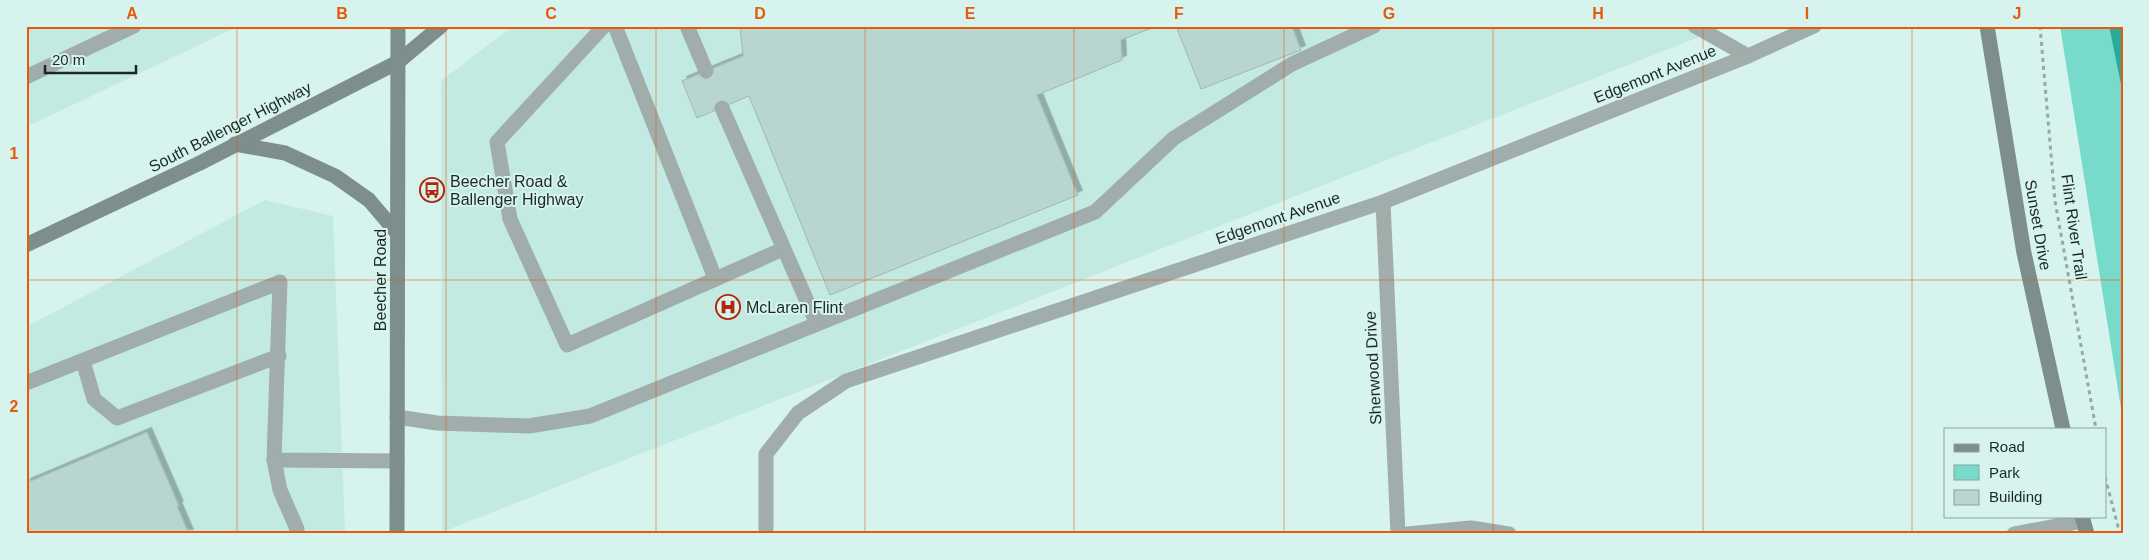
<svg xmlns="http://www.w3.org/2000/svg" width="2149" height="560" viewBox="0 0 2149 560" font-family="Helvetica,sans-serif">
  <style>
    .built { fill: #c3eae2 }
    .green { fill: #77daca }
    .water { fill: #27ab9a }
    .building { fill: #b9d5cf; stroke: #9db8b3; filter: url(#shadow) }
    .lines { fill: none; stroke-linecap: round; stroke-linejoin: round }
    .path { stroke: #93aaa5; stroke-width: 3; stroke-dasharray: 4 4; stroke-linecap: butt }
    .lane { stroke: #a1adaa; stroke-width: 15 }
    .street { stroke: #a1adaa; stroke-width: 15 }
    .secondary { stroke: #7d8e8b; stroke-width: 15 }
    .grid { fill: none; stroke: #e8590c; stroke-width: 1; stroke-opacity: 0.55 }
    .labels { text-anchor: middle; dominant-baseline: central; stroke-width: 4; stroke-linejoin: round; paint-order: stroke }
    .street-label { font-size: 16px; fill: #1d2826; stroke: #d6f3ed }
    .poi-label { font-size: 16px; fill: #1d2826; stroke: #d6f3ed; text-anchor: start }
    .neatline { fill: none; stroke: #e8590c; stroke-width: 2 }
    .grid-label { font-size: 16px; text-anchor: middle; font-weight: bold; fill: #e8590c }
  </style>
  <defs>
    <filter id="shadow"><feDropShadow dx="4.5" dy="-4.5" stdDeviation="0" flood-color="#0004"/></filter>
  </defs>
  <rect width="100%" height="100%" fill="#d6f3ed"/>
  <g class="built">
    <path d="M26,26H239L26,127Z"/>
    <path d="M513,26H1727L442,532L441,81Z"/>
    <path d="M265,200L333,216L345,534H26V327Z"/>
  </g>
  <path class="green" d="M2060,26H2109L2123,95V421Z"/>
  <path class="water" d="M2109,26H2123V95Z"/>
  <g class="building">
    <path d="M740,26H1157L1121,40L1122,60L1037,95L1078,195L830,295L749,96L697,118L682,81L743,56Z"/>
    <path d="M1176,26H1292L1301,50L1201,89Z"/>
    <path d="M147,432L179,506H177L189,534H26V483Z"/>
  </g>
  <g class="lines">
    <g class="path">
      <path d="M2040,26L2055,201L2096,429"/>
      <path d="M2105,477L2120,534"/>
    </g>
    <g class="lane">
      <path d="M604,26L497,142L510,219L567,345L783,249"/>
      <path d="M615,26L715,278"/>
      <path d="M687,26L706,71"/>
      <path d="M1695,26L1748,56"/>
      <path d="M26,77L134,26"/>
      <path d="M817,324L1095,212L1174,138L1292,64L1374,26"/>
      <path d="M83,361L94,399L117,418L279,356"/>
      <path d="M26,383L280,282L274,460L397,461"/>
      <path d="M397,417L437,423L529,426L590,416L817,324L722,108"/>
      <path d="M274,460L280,490L297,529"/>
    </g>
    <g class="street">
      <path d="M1383,202L1398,534"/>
      <path d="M766,534V454L798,413L846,381L1383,202L1748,56L1814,26"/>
      <path d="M1407,534L1471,528L1509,534"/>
      <path d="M2014,534L2083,521"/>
    </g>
    <g class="secondary">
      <path d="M1987,26L2024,253L2063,429"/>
      <path d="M235,144L285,153L335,176L369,200L397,233"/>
      <path d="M26,245L200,163L398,62L441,26"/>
      <path d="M2082,516L2087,534"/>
      <path d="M397,534L398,26"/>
    </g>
  </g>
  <path class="grid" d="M237,26V534M446,26V534M656,26V534M865,26V534M1074,26V534M1284,26V534M1493,26V534M1703,26V534M1912,26V534M26,280H2123"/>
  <defs>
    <symbol id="bus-ring" viewBox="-11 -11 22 22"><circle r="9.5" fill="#d6f3ed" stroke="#b2250a" stroke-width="1.5"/><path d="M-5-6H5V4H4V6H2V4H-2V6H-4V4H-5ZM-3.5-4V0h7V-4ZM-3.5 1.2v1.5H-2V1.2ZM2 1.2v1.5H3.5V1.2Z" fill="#b2250a"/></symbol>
    <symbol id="hospital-ring" viewBox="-11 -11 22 22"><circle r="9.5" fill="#d6f3ed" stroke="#b2250a" stroke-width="1.5"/><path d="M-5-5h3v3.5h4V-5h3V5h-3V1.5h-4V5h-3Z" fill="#b2250a"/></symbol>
  </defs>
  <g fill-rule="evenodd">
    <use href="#bus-ring" x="418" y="176" width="28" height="28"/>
    <use href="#hospital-ring" x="714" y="293" width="28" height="28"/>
  </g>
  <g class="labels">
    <g class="street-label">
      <text transform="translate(1655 74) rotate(-22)">Edgemont Avenue</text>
      <text transform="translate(230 127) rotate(-27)">South Ballenger Highway</text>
      <text transform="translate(1278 218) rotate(-19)">Edgemont Avenue</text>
      <text transform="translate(2038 225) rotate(80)">Sunset Drive</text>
      <text transform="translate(2074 227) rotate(82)">Flint River Trail</text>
      <text transform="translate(380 280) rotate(-90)">Beecher Road</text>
      <text transform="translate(1373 368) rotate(-93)">Sherwood Drive</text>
    </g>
    <g class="poi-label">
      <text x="450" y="181">Beecher Road &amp;<tspan x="450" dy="18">Ballenger Highway</tspan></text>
      <text x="746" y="307">McLaren Flint</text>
    </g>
  </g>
  <rect width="2149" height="560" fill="none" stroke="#d6f3ed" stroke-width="55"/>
  <rect x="1944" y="428" width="162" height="90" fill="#d6f3ed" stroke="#8ca29d"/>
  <rect x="1954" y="444" width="25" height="8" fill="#7d8e8b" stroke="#8ca29d"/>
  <text x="1989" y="452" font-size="15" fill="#1d2826">Road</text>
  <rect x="1954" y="465" width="25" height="15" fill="#77daca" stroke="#8ca29d"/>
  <text x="1989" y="478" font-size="15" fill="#1d2826">Park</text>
  <rect x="1954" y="490" width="25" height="15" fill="#b9d5cf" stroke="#8ca29d"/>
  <text x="1989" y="502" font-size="15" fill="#1d2826">Building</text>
  <path d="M45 65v8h91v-8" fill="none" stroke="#1d2826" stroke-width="2.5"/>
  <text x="52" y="65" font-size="15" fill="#1d2826" stroke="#d6f3ed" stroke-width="4" paint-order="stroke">20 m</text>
  <rect x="28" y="28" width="2094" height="504" class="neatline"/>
  <g class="grid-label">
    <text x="132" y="19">A</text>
    <text x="342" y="19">B</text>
    <text x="551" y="19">C</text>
    <text x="760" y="19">D</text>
    <text x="970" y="19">E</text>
    <text x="1179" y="19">F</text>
    <text x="1389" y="19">G</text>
    <text x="1598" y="19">H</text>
    <text x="1807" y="19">I</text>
    <text x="2017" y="19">J</text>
    <text x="14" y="159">1</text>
    <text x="14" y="412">2</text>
  </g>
</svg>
